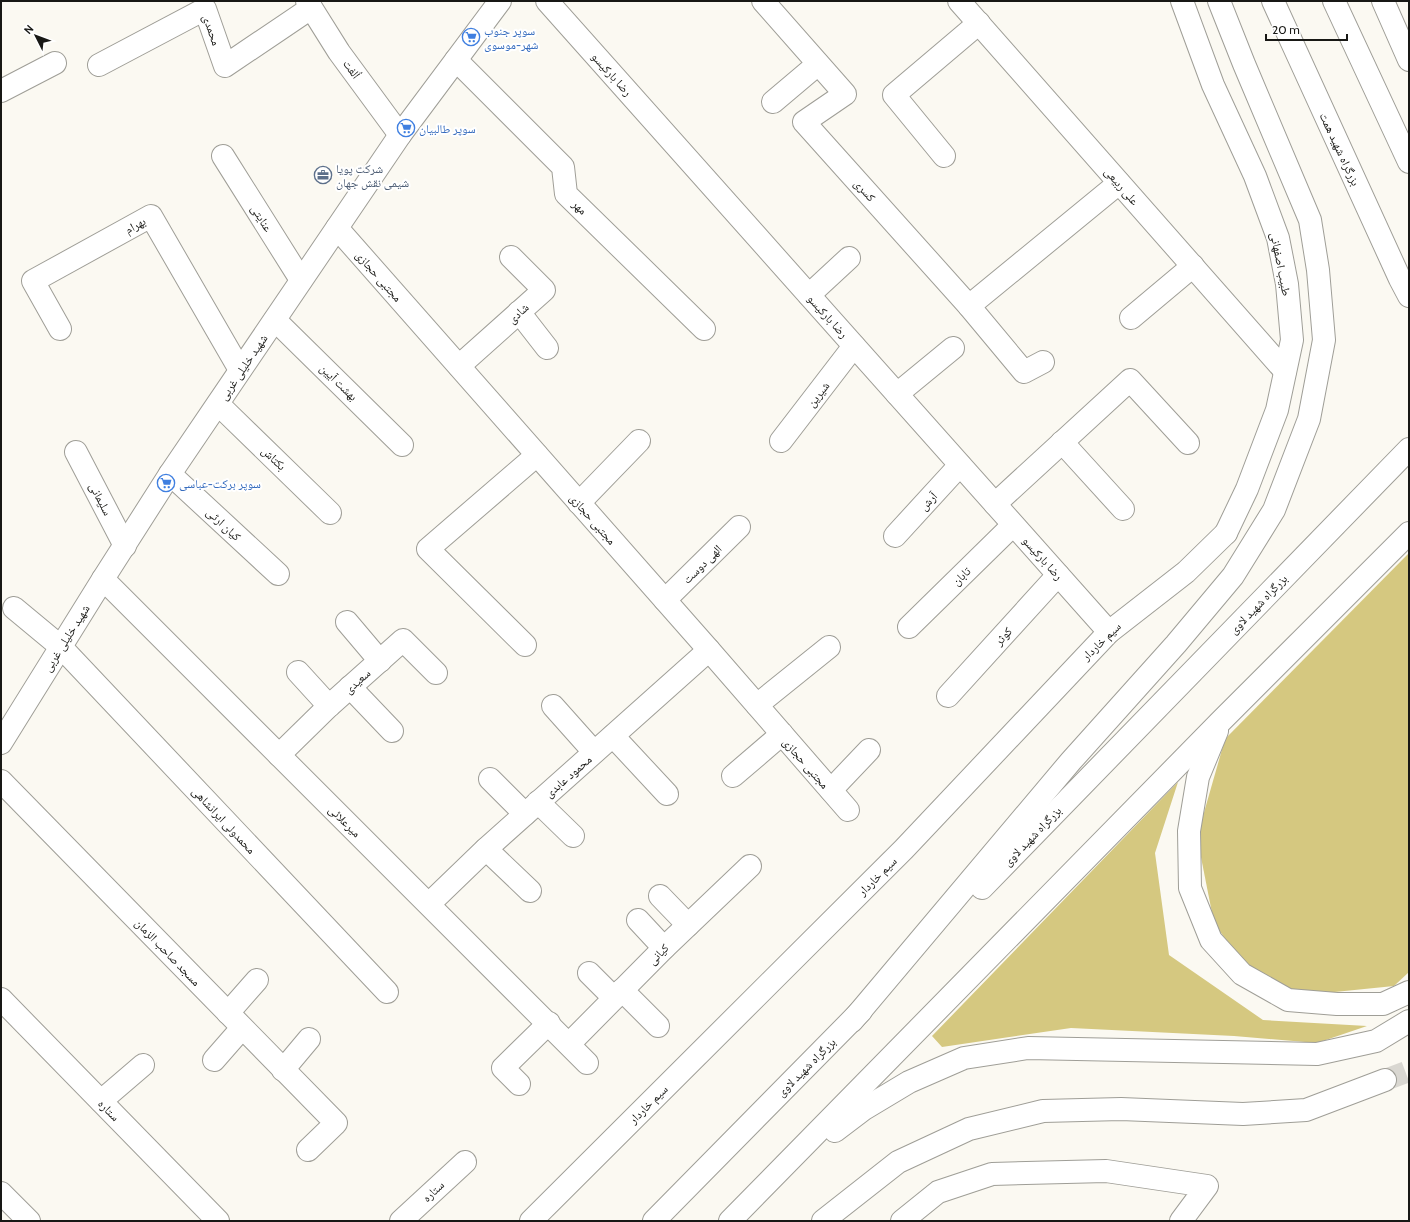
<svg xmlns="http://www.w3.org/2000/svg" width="1410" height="1222" viewBox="0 0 1410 1222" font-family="Cabin,'Noto Naskh Arabic',sans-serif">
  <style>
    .green { fill: #d5c880 }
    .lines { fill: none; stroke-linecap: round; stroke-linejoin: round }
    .highway-tunnel { stroke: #d9d7d1; stroke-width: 22; stroke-dasharray: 22 11; stroke-linecap: butt }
    .minor-casing { stroke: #9f9e97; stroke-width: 24 }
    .major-casing { stroke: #9f9e97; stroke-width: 24 }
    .highway-casing { stroke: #9f9e97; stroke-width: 24 }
    .minor { stroke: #fff; stroke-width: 22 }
    .major { stroke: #fff; stroke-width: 22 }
    .highway { stroke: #fff; stroke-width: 22 }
    .labels { text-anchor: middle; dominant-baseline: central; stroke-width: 4; stroke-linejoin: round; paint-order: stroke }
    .street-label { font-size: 12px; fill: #181815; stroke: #fff }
    .shop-label { font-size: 12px; fill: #366cbe; stroke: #fff; text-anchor: start }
    .service-label { font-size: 12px; fill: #4e5e75; stroke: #fff; text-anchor: start }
  </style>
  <rect width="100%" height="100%" fill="#fbf9f2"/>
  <g class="green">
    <path d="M1409,553V972L1394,986L1305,995L1246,968L1214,923L1197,837L1225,739Z"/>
    <path d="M1178,782L1155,853L1169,955L1263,1020L1367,1026L1317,1043L1234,1036L1071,1028L942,1047L932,1036Z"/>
  </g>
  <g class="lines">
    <path class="highway-tunnel" d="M1385,1080L1409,1071"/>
    <defs>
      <g id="minor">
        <path d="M307,1L339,52L400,135"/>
        <path d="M547,1L1109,632"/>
        <path d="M763,1L845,94L804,122L969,306L1024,372L1043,362"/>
        <path d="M959,1L1285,371"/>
        <path d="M456,60L563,167L566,194L704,329"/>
        <path d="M99,65L205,9L225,66L311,8"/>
        <path d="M1,91L55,63"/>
        <path d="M773,102L818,64"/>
        <path d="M223,156L301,280"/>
        <path d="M944,156L894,95L979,23"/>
        <path d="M337,228L709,650L848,810"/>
        <path d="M809,295L849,258"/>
        <path d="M969,306L1119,183"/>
        <path d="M519,312L547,348"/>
        <path d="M1131,318L1193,266"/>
        <path d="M275,320L402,445"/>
        <path d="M60,329L33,281L151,216L240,370"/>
        <path d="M459,366L544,290L511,257"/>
        <path d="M897,394L953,348"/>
        <path d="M218,404L330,513"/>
        <path d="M781,441L854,346"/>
        <path d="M1062,442L1123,509"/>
        <path d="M76,452L125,546"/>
        <path d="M170,474L278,574"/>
        <path d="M579,503L639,441"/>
        <path d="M995,504L1130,380L1188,443"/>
        <path d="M895,536L960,465"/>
        <path d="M103,579L587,1063"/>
        <path d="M665,600L739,527"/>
        <path d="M14,608L61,647L387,992"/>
        <path d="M347,622L380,661"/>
        <path d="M909,627L1013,525"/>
        <path d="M525,645L428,549L537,455"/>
        <path d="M298,672L329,706"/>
        <path d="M350,687L392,731"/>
        <path d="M948,696L1058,575"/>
        <path d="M757,705L829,647"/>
        <path d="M553,706L594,752"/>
        <path d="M613,736L667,794"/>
        <path d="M1,743L103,579L170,474L400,135L500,1"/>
        <path d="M279,755L329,706L403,640L436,673"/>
        <path d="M733,776L782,734"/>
        <path d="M490,779L525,814"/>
        <path d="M1,781L336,1123L308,1150"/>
        <path d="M831,790L869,750"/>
        <path d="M538,802L573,836"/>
        <path d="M486,849L530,891"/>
        <path d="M660,896L688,925"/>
        <path d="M429,904L486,849L709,650"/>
        <path d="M638,920L664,948"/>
        <path d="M589,973L614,998"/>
        <path d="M622,990L658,1026"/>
        <path d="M1,999L218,1221"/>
        <path d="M228,1013L257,980"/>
        <path d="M569,1044L664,948L750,866"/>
        <path d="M214,1060L242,1028"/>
        <path d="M283,1070L309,1039"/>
        <path d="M519,1084L503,1068L549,1023"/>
        <path d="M101,1101L143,1065"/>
        <path d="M1,1193L29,1221"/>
        <path d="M401,1221L465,1162"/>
        <path d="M531,1221L904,849L1109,632L1186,572L1226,533"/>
        <path d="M902,1221L938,1192L992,1174L1106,1171L1207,1186L1181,1221"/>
      </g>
      <path id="major" d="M1182,1L1213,85L1255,176L1278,238L1287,284L1292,340L1277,410L1247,489L1226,533"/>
      <g id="highway">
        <path d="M1273,1L1400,279L1409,296"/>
        <path d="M1334,1L1409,162"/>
        <path d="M1383,1L1409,60"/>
        <path d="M1217,731L1198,777L1189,831L1190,888L1211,940L1242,974L1288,1000L1337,1004H1383L1409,992"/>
        <path d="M982,888L1409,449"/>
        <path d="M852,1021L1071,761L1176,644L1233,576L1274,510L1309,419L1324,340L1318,270L1310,220L1244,64L1219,1"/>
        <path d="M835,1131L864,1109L909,1082L964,1058L1028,1048L1317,1054L1376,1041L1409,1021"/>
        <path d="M654,1221L861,1011"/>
        <path d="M730,1221L1221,721L1409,533"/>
        <path d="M823,1221L898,1162L969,1129L1043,1111L1121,1109L1243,1114L1306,1110L1385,1080"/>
      </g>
    </defs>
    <use href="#minor" class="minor-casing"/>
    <use href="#major" class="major-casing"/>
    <use href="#highway" class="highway-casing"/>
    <use href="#minor" class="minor"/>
    <use href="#major" class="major"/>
    <use href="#highway" class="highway"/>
  </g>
  <defs>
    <symbol id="supermarket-ring" viewBox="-11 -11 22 22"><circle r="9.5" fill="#fff" stroke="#3f7fe0" stroke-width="1.5"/><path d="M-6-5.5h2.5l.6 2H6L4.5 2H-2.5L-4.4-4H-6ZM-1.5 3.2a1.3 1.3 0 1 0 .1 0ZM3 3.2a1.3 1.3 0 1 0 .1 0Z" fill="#3f7fe0"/></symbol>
    <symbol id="office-ring" viewBox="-11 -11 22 22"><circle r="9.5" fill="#fff" stroke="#5c6f8a" stroke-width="1.5"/><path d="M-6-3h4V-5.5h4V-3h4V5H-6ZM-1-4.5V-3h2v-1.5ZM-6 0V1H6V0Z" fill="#5c6f8a"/></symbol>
  </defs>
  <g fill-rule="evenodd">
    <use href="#supermarket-ring" x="461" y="27" width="20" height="20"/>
    <use href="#supermarket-ring" x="396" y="118" width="20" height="20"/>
    <use href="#office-ring" x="313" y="165" width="20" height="20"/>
    <use href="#supermarket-ring" x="156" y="473" width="20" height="20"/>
  </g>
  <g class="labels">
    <g class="street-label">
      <text transform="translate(212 30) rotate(71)">محمدی</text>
      <text transform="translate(352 69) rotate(54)">اُلفت</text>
      <text transform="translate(612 74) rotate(48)">رضا بارکیسو</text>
      <text transform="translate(1340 149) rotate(65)">بزرگراه شهید همت</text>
      <text transform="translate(1122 186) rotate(49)">علی ربیعی</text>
      <text transform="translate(865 190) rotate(48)">کسری</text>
      <text transform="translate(580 207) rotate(44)">مهر</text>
      <text transform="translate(262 218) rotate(58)">عنایتی</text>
      <text transform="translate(135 225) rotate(-29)">بهرام</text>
      <text transform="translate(1281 264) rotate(79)">طبیب اصفهانی</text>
      <text transform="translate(379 276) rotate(49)">مجتبی حجازی</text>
      <text transform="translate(518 313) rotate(-42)">شادی</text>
      <text transform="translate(828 316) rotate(48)">رضا بارکیسو</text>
      <text transform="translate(243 367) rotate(-56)">شهید خلیلی غربی</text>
      <text transform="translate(339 382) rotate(44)">بهشت آیین</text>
      <text transform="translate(818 394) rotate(-52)">شیرین</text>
      <text transform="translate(274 458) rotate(44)">بکتاش</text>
      <text transform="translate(101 499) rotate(63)">سلیمانی</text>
      <text transform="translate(928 501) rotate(-47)">آرش</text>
      <text transform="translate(593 519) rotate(49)">مجتبی حجازی</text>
      <text transform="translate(224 524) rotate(43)">کیان ارثی</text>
      <text transform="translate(1043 558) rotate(48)">رضا بارکیسو</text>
      <text transform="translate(702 564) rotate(-45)">الهی دوست</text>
      <text transform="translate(961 576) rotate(-44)">تابان</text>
      <text transform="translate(1258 604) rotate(-46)">بزرگراه شهید لاوی</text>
      <text transform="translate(1003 636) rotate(-48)">کوثر</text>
      <text transform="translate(66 638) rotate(-58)">شهید خلیلی غربی</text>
      <text transform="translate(1101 641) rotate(-44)">سیم خاردار</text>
      <text transform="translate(357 681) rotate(-42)">سعیدی</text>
      <text transform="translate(806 763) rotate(49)">مجتبی حجازی</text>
      <text transform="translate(568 776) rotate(-41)">محمود عابدی</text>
      <text transform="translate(224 820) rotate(47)">محمدولی ایرانشاهی</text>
      <text transform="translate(345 821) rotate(45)">میرعلائی</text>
      <text transform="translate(1032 836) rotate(-46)">بزرگراه شهید لاوی</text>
      <text transform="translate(877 876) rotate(-45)">سیم خاردار</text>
      <text transform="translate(168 952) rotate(46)">مسجد صاحب الزمان</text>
      <text transform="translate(658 954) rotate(-45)">کیانی</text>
      <text transform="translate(806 1067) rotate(-45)">بزرگراه شهید لاوی</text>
      <text transform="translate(648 1104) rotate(-45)">سیم خاردار</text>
      <text transform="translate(109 1110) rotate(46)">ستاره</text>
      <text transform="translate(433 1191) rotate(-43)">ستاره</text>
    </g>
    <g class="shop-label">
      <text x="484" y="30">سوپر جنوب<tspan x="484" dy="14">شهر-موسوی</tspan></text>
      <text x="419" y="128">سوپر طالبیان</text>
      <text x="179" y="483">سوپر برکت-عباسی</text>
    </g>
    <g class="service-label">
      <text x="336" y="168">شرکت پویا<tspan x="336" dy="14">شیمی نقش جهان</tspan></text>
    </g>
  </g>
  <rect width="1410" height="1222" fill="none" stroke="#181815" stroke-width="4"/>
  <g transform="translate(36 36) rotate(312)" stroke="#ffffff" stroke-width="3" paint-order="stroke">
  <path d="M0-3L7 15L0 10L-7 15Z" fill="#181815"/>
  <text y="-6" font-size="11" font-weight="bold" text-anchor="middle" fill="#181815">N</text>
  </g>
  <path d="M1266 34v6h81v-6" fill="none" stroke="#181815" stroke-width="2"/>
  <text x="1272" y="34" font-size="12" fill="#181815" stroke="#ffffff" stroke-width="3" paint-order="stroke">20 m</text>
</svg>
